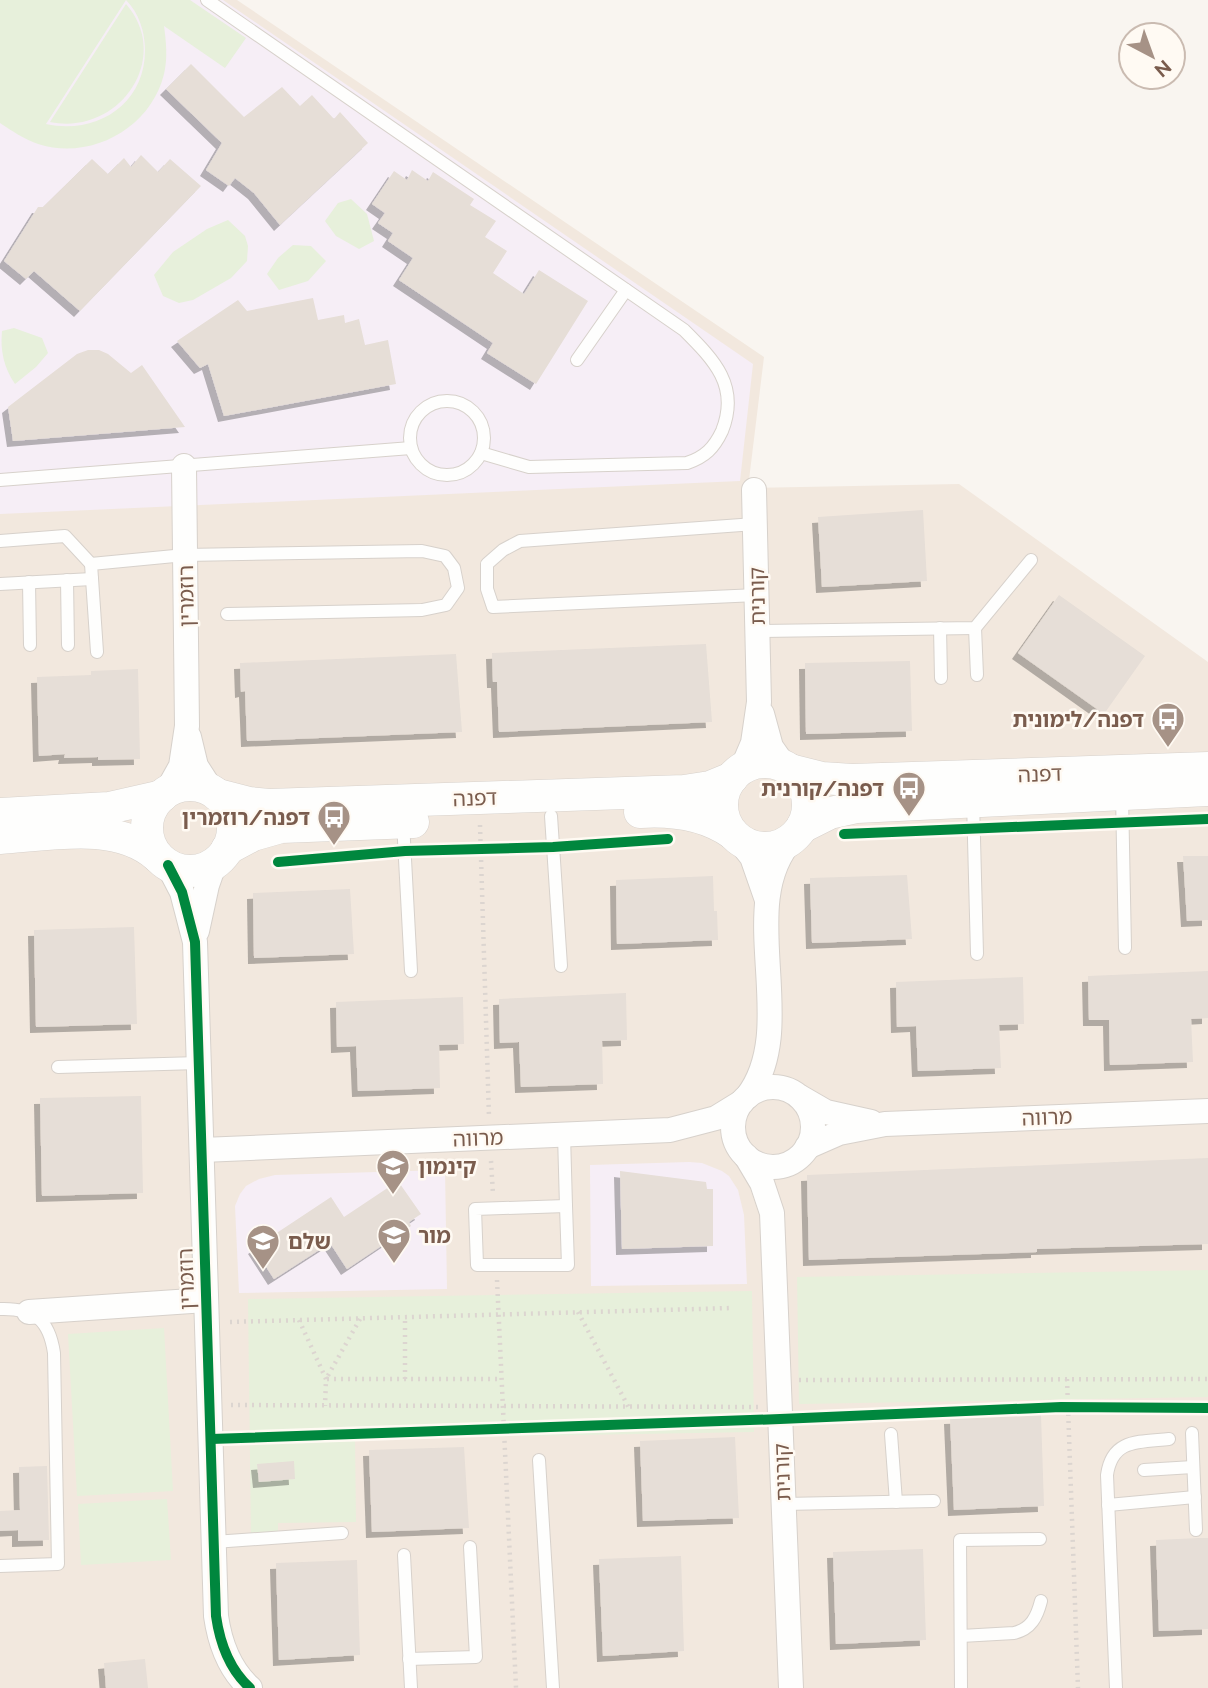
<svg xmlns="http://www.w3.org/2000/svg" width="1208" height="1688" viewBox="0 0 1208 1688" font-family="Raleway,'Noto Sans Hebrew',sans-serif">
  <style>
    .residential { fill: #f2e8de }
    .education { fill: #f6eef6 }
    .green { fill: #e7f0db; fill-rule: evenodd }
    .building { fill: #e6ded7; filter: url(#shadow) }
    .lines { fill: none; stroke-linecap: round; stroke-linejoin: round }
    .service-casing { stroke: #d7d1cb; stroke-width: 14 }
    .minor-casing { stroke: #d7d1cb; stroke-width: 26 }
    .tertiary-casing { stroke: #d7d1cb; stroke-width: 33 }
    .path { stroke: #dcd5d0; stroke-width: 4.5; stroke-dasharray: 2 5; stroke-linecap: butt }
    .service { stroke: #fefefd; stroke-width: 12 }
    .minor { stroke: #fefefd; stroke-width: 24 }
    .tertiary { stroke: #fefefd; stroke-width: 32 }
    .cycleway-casing { stroke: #fffaf3; stroke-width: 15 }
    .cycleway { stroke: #00873e; stroke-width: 10 }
    .labels { text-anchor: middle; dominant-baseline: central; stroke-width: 5; stroke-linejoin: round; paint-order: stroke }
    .street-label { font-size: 21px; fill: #7a5c4d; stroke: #fffaf3 }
    .poi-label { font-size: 21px; font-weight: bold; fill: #7a5c4d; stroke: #fffaf3; text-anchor: end }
  </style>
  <defs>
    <filter id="shadow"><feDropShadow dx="-6" dy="6" stdDeviation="0" flood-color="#0004"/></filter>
  </defs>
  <rect width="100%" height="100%" fill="#f9f5f0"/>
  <path class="residential" d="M0,0H237L764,357L748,488L959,484L1208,662V1688H0Z"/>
  <g class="education">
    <path d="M0,0H223L753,364L740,481L0,514Z"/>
    <path d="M689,1162L702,1163L722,1171L729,1176L738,1190L744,1215L747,1284L591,1286L590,1165Z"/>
    <path d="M445,1170L447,1289L239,1293L235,1206L240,1194L246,1186L259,1179L275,1175Z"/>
  </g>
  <g class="green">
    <path d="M0,0H190L246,38L225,68L164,26C166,41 168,58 164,74C151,128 91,161 38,144C24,139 12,131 0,123ZM126,0C139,13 145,32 145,50C145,105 96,135 46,124Z"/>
    <path d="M126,4C173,58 119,136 50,122Z"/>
    <path d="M351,199L367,214L374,241L359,249L336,236L325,221L338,203Z"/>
    <path d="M228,220L245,236L248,246L247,261L231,278L193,300L179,303L163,296L154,275L173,252L207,229Z"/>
    <path d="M293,245L311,246L326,261L308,281L279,290L267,274L278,258Z"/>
    <path d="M14,328L42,338L48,353L36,367L15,384C4,368 0,351 2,331Z"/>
    <path d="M1208,1270V1397L799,1404L797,1277Z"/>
    <path d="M752,1291L754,1432L355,1439L356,1522L278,1523V1538L251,1539L248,1299Z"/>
    <path d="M164,1328L173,1491L77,1496L68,1334Z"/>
    <path d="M167,1499L171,1560L81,1565L78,1504Z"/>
  </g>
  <g class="building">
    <path d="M191,64L244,117L282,87L300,106L312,95L334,119L340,112L368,143L280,225L254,193L235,178L229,186L206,170L222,143L166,89Z"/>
    <path d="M141,155L158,172L170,159L201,186L80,311L34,271L26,279L4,261L38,207H43L92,159L108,174L124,158L131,167Z"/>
    <path d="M412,170L428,181L433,172L474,199L470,205L496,221L485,237L507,251L493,273L524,294L539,270L588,301L536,384L487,353L493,343L399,280L413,258L388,241L393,233L378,223L385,213L372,204L394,171L407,180Z"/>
    <path d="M313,298L318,320L344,315L345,323L359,319L365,345L388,340L396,384L224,416L208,364L200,368L177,341L238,300L247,311Z"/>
    <path d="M88,350H99L108,354L131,373L142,365L185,427L13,441L8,407L77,354Z"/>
    <path d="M923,510L927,581L822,587L818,517Z"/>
    <path d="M1059,595L1145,656L1104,714L1018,653Z"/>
    <path d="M706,644L712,722L499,732L497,682H493L492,653Z"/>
    <path d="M456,654L462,732L247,741L245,691L241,692L240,663Z"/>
    <path d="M910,661L912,731L806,734L805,663Z"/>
    <path d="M138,669L140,759L98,760V757L64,758L65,754L39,756L37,677L91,675V671Z"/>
    <path d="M1183,856H1208V920L1187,921Z"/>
    <path d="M907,875L912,939L812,943L810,878Z"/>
    <path d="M713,876L714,911H717L718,940L617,944L616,880Z"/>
    <path d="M350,889L354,954L254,958L253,893Z"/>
    <path d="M134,927L137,1024L36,1027L34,930Z"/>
    <path d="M1208,971V1018L1191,1019L1193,1062L1110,1065L1109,1020H1089L1088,976Z"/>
    <path d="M1023,977L1024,1024L999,1025L1001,1068L918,1071L916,1026L897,1027L896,982Z"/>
    <path d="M626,993L627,1040L602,1041L603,1084L521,1087L519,1042L500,1043L499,999Z"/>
    <path d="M463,997L464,1044L439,1045L440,1088L358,1091L356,1046L337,1047L336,1002Z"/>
    <path d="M141,1096L143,1193L42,1196L40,1098Z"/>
    <path d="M1208,1158V1244L1037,1249V1252L809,1260L807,1175Z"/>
    <path d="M620,1171L706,1182L707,1189H713V1246L622,1249Z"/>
    <path d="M398,1181L421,1214L409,1222L411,1226L347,1269L330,1243L274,1279L254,1248L331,1197L344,1217Z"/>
    <path d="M1041,1415L1044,1506L954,1510L950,1418Z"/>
    <path d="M735,1437L739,1518L643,1521L640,1441Z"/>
    <path d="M464,1447L469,1528L372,1532L369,1450Z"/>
    <path d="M294,1461L295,1479L259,1482L257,1464Z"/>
    <path d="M47,1466L49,1540L18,1541V1530L0,1531V1511L20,1510L19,1467Z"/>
    <path d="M1199,1538H1208V1629L1159,1631L1156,1540Z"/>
    <path d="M923,1549L926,1640L836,1644L833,1552Z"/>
    <path d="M681,1556L684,1651L603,1656L599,1559Z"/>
    <path d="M357,1560L360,1655L279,1660L276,1563Z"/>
    <path d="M145,1659L148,1688H106L104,1663Z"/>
  </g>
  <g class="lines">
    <defs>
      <g id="service">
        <path d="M207,0L684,330C714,360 740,386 722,431C714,448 705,457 687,463L529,467L481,453"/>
        <path d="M577,360L626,290"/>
        <circle cx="447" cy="438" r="37"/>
        <path d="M0,480L411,448"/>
        <path d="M755,524L520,541L503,550L487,564V589L493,607L757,595"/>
        <path d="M0,541L65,536L91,564"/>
        <path d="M67,580L68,645"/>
        <path d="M29,582L30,645"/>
        <path d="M0,584L92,579"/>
        <path d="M940,628L941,678"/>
        <path d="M975,628L977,675"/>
        <path d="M757,631L975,628L1031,560"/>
        <path d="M97,652L91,564L185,555L422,551L445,556L454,568L458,588L446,605L422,610L227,614"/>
        <path d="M1122,795L1125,948"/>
        <path d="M973,801L977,954"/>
        <path d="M551,816L561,966"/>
        <path d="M403,822L411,971"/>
        <path d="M58,1067L199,1063"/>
        <path d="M564,1135L566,1206"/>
        <path d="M566,1206L568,1265H477L475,1209Z"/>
        <path d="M0,1309C34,1308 49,1319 54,1353L58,1564L0,1566"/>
        <path d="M1192,1433L1196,1530"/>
        <path d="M891,1434L896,1502"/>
        <path d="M539,1460L553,1688"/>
        <path d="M1144,1470L1193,1467"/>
        <path d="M784,1504L934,1501"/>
        <path d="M1108,1505L1195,1497"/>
        <path d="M214,1542L342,1533"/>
        <path d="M404,1555L411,1688"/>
        <path d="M961,1636L1014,1633C1031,1629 1037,1617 1041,1601"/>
        <path d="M409,1659L476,1657L470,1547"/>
        <path d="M961,1688L960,1540L1040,1539"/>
        <path d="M1116,1688L1107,1475C1112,1439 1138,1442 1169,1439"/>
      </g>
      <g id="minor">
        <path d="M762,714L771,747L785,767"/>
        <path d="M189,737L196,766L212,791"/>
        <path d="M742,769L753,743L759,702L754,490"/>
        <path d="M167,791L181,766L187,726L184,466"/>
        <path d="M737,838L752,857L767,900"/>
        <path d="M168,865L182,892L195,942L216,1616C220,1644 229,1669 250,1688"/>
        <path d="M197,931L207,885L215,862"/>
        <circle cx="773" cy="1127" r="40"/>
        <path d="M747,1097C802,1026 732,904 793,838"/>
        <path d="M800,1097L826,1112L871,1122"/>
        <path d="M807,1147L839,1133L885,1124L1208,1111"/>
        <path d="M202,1150L670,1130L716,1118L742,1102"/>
        <path d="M746,1156L762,1183L772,1213L791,1688"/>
        <path d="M29,1312L206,1300"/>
      </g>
      <g id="tertiary">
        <circle cx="765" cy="805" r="43"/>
        <path d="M790,770L822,778L852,780L1208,768"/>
        <circle cx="190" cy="828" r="43"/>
        <path d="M218,795L249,803L269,805L684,791L710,787L732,778"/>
        <path d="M640,812C672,810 705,814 732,833"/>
        <path d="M0,814L109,808L162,796"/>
        <path d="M802,827L830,813L857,807L1208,790"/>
        <path d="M0,838C50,835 116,820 157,856"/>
        <path d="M227,849L253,835L281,827L413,822"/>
      </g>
    </defs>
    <use href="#service" class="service-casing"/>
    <use href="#minor" class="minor-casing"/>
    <use href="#tertiary" class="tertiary-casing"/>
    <g class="path">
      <path d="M480,825L489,1117"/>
      <path d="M491,1161L493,1194"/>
      <path d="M497,1280L516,1688"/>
      <path d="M578,1312L629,1408"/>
      <path d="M360,1319L326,1379H501"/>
      <path d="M299,1320L326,1379L325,1406"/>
      <path d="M230,1322L733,1308"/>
      <path d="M405,1379V1317"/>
      <path d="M1067,1379L1078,1688"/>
      <path d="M799,1380L1208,1379"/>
      <path d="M231,1405L758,1407"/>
    </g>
    <use href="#service" class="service"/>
    <use href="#minor" class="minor"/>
    <use href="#tertiary" class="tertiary"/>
    <defs>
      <g id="cycleway">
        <path d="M844,834L1208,819"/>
        <path d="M278,862L405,851L553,847L668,839"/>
        <path d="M168,865L182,892L195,942L216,1616C220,1644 229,1669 250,1688"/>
        <path d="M211,1439L780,1419L1061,1407L1208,1408"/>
      </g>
    </defs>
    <use href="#cycleway" class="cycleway-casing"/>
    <use href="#cycleway" class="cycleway"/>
  </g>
  <defs>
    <symbol id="bus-pin" viewBox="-11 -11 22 30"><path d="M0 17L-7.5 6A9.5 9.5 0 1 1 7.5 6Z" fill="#a69286" stroke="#fffaf3"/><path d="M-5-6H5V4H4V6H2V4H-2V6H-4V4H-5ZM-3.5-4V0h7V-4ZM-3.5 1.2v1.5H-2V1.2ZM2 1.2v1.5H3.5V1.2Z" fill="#fff"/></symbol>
    <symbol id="school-pin" viewBox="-11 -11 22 30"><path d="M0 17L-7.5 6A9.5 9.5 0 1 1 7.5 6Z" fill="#a69286" stroke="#fffaf3"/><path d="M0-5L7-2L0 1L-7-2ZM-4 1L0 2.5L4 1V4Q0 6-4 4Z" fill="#fff"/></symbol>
  </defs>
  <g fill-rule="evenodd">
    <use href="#bus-pin" x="1149" y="700" width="38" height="52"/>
    <use href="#bus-pin" x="890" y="769" width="38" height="52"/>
    <use href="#bus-pin" x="315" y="798" width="38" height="52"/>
    <use href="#school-pin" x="374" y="1147" width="38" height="52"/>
    <use href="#school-pin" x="375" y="1216" width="38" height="52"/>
    <use href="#school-pin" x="244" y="1222" width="38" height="52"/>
  </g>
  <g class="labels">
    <g class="street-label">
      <text transform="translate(186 596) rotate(-91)">רוזמרין</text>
      <text transform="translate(757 596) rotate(-91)">קורנית</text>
      <text transform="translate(1040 774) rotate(-2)">דפנה</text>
      <text transform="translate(475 798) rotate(-2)">דפנה</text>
      <text transform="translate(1047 1117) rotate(-2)">מרווה</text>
      <text transform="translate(478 1138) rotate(-2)">מרווה</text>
      <text transform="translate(186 1279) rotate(-92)">רוזמרין</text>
      <text transform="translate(782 1472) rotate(-92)">קורנית</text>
    </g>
    <g class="poi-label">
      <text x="1144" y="719">דפנה/לימונית</text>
      <text x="884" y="788">דפנה/קורנית</text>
      <text x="310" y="817">דפנה/רוזמרין</text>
      <text x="418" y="1166" text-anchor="start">קינמון</text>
      <text x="418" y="1235" text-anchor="start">מור</text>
      <text x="288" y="1241" text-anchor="start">שלם</text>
    </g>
  </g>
  <g transform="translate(1152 56) rotate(139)"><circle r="33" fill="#fffaf3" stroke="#cabbb1" stroke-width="2"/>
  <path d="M0-5L12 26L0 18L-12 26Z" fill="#a69286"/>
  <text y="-10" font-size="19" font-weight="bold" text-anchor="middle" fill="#7a5c4d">N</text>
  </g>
</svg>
